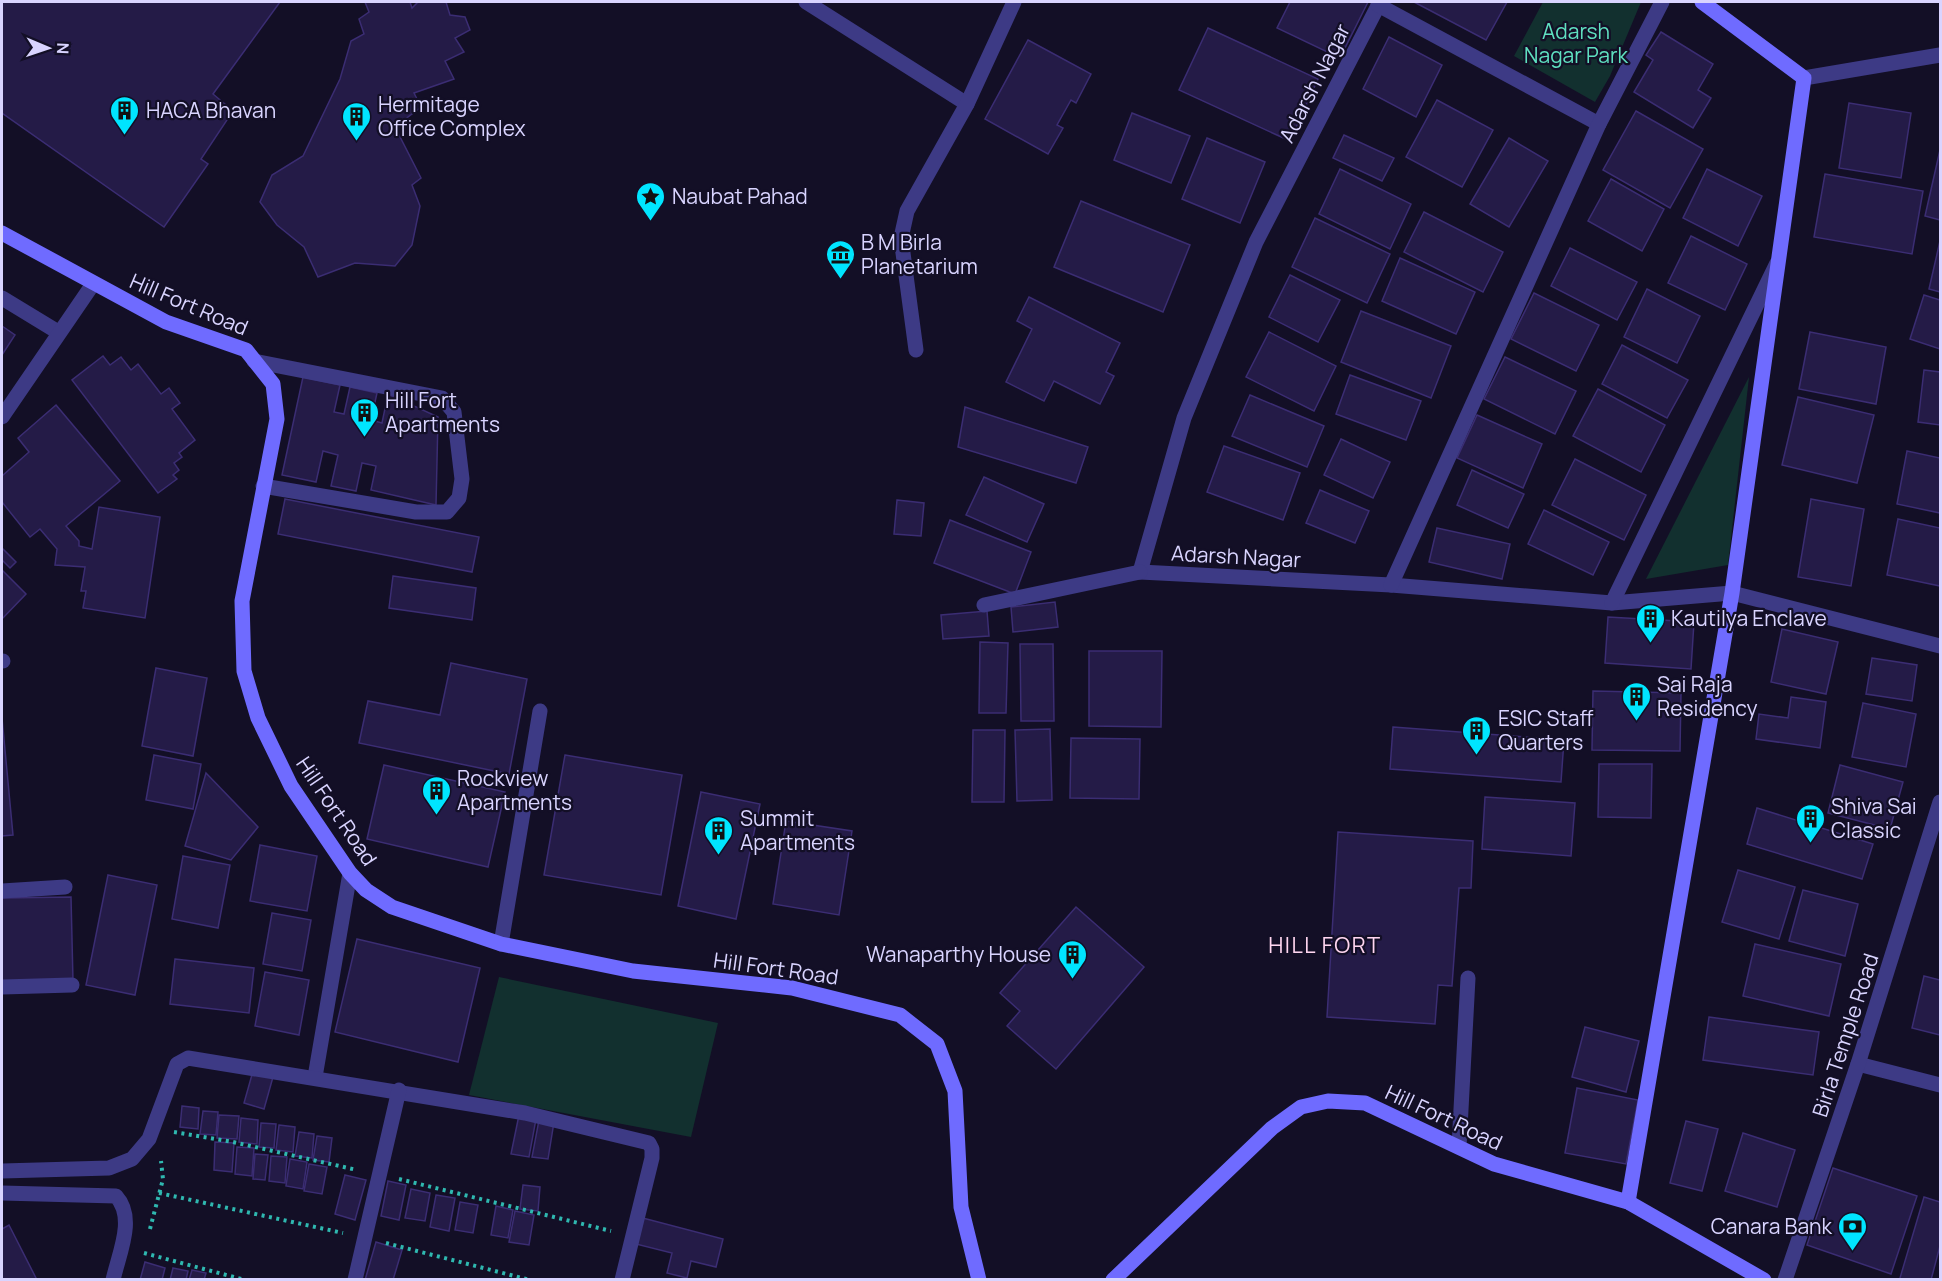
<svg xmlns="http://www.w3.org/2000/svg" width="1942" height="1281" viewBox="0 0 1942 1281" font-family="Manrope,sans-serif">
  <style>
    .green { fill: #12302f }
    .building { fill: #241b47; stroke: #3b2d73; stroke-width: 1.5 }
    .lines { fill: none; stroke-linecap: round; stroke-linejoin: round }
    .path { stroke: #2fb8b0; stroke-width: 4; stroke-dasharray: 3 4.5; stroke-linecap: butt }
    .lane { stroke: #3d3a85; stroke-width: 15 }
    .street { stroke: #3d3a85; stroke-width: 15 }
    .secondary { stroke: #6f6bff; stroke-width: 15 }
    .labels { text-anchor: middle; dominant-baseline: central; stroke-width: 4.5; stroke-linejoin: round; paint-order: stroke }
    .park-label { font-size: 21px; fill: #5fe0c0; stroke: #130f26 }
    .street-label { font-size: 21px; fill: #d9d4ff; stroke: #130f26 }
    .poi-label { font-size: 21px; fill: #d9d4ff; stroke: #130f26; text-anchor: start }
    .neighbourhood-label { font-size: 22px; letter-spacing: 1.5px; fill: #ffd6f0; stroke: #130f26 }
  </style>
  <rect width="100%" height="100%" fill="#130f26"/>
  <g class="green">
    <path d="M1543,2H1641L1610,76L1595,102L1514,56Z"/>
    <path d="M1749,377L1728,565L1646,579Z"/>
    <path d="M499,977L718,1023L691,1137L469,1095Z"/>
  </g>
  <g class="building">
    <path d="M2,2H280L213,94L233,111L201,159L208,164L164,227L2,113Z"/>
    <path d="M365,2H410L412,8L418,2H446L450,15L465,17L470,30L455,38L464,52L445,61L454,79L414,93L421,107L395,127L421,178L412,185L420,206L412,245L395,266L355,263L318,277L304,247L277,225L260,202L272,175L303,156L340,79L351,41L364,34L359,19L369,12Z"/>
    <path d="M1290,2H1368L1340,58L1277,28Z"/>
    <path d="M1414,2H1507L1486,40Z"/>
    <path d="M1208,28L1318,79L1290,141L1179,90Z"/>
    <path d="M1661,32L1713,64L1698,90L1711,98L1693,128L1634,92L1653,60L1646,55Z"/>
    <path d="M1389,37L1442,65L1416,117L1363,89Z"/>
    <path d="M1028,40L1091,74L1076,103L1071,100L1057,125L1063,128L1048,154L985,119Z"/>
    <path d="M1437,100L1493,130L1462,187L1406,157Z"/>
    <path d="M1849,103L1911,113L1901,178L1839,168Z"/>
    <path d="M1636,111L1703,149L1670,208L1603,170Z"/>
    <path d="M1132,113L1190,136L1171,183L1114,160Z"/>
    <path d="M1344,135L1394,158L1382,181L1333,158Z"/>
    <path d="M1207,138L1265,162L1240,223L1182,199Z"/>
    <path d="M1509,138L1548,161L1509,227L1470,204Z"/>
    <path d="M1940,150V220L1925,216Z"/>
    <path d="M1340,169L1411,204L1390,249L1319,214Z"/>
    <path d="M1707,169L1762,196L1738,246L1683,218Z"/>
    <path d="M1825,174L1923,191L1912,254L1814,237Z"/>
    <path d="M1611,179L1664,209L1642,251L1588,221Z"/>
    <path d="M1081,201L1190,245L1163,312L1054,267Z"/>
    <path d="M1424,212L1503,252L1483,292L1404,252Z"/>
    <path d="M1315,218L1390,254L1367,303L1292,267Z"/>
    <path d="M1691,236L1747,264L1725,310L1668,283Z"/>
    <path d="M1940,241V292L1929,289Z"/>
    <path d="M1570,248L1637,282L1617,320L1551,286Z"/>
    <path d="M1400,258L1475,292L1456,334L1382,301Z"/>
    <path d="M1290,275L1340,300L1318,342L1269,317Z"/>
    <path d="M1647,289L1700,316L1677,363L1624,337Z"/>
    <path d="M1534,293L1599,325L1576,371L1511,339Z"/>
    <path d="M1924,295L1940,300V349L1910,339Z"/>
    <path d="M1029,297L1120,343L1106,372L1114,376L1100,404L1054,381L1044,401L1006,382L1032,329L1017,321Z"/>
    <path d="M1361,311L1451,346L1431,398L1341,362Z"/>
    <path d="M2,326L15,335L2,355Z"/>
    <path d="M1269,332L1336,366L1314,411L1246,377Z"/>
    <path d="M1810,332L1886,347L1876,404L1799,389Z"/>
    <path d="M1622,345L1688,380L1667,418L1602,384Z"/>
    <path d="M103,356L110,365L121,357L131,370L138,364L161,394L169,388L180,403L172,409L195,440L179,453L182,457L174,463L179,470L173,475L177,479L158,493L72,380Z"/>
    <path d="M1505,357L1576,391L1555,434L1484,399Z"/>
    <path d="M1924,370L1940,372V425L1918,422Z"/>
    <path d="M1350,375L1421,401L1406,440L1336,414Z"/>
    <path d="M303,377L340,385L334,412L344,414L350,387L377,393L371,420L382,423L388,394L438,417L436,505L371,490L376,466L362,463L356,491L331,486L338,455L323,451L316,482L282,475Z"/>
    <path d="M1598,389L1665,425L1641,472L1573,436Z"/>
    <path d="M1250,395L1324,426L1307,467L1232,436Z"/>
    <path d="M1798,397L1874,415L1857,483L1782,465Z"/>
    <path d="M56,405L120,481L66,526L79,541V546L92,549L99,507L160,517L145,618L83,608L86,591H81L85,567L55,565L57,549L40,529L30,537L2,502V476L29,452L18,438Z"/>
    <path d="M965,407L1088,447L1076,483L958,447Z"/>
    <path d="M1477,415L1542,444L1523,488L1457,458Z"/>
    <path d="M1341,439L1390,462L1373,498L1324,475Z"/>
    <path d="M1224,446L1300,473L1283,520L1207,492Z"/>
    <path d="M1907,451L1940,458V513L1897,504Z"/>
    <path d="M1575,459L1646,495L1624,540L1552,505Z"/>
    <path d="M1472,470L1524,494L1508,528L1457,505Z"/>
    <path d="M984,477L1044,504L1027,542L966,515Z"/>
    <path d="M1320,490L1369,511L1355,543L1306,523Z"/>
    <path d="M285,499L479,537L472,572L278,534Z"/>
    <path d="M1811,499L1864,509L1851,586L1798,577Z"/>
    <path d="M897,500L924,503L921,536L894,534Z"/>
    <path d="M1544,510L1609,542L1593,575L1528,544Z"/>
    <path d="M1898,519L1940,528V586L1887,575Z"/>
    <path d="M950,520L1031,552L1015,594L934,563Z"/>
    <path d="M1437,528L1510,544L1502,579L1429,562Z"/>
    <path d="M2,548L16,562L10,568L2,560Z"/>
    <path d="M2,570L26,594L2,619Z"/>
    <path d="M393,576L476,588L472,620L389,608Z"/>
    <path d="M1055,602L1058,627L1013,632L1011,607Z"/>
    <path d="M987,611L989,636L943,639L941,615Z"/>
    <path d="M1608,617L1694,622L1691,669L1605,663Z"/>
    <path d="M1782,629L1838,642L1826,694L1771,682Z"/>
    <path d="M980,642L1008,643L1006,713H979Z"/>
    <path d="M1020,644H1053L1054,721H1021Z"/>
    <path d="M1089,651H1162L1161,727L1089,726Z"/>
    <path d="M1872,658L1917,665L1912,701L1866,694Z"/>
    <path d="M451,663L527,679L509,774L359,743L368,701L440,715Z"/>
    <path d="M156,668L207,678L193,756L142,746Z"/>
    <path d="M1593,691L1681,693L1680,751L1592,750Z"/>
    <path d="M1791,697L1826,702L1820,748L1756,739L1759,714L1788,718Z"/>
    <path d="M1863,703L1916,714L1906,767L1852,757Z"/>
    <path d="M2,718L13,835L2,836Z"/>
    <path d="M1393,727L1564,740L1561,782L1390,769Z"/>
    <path d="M1050,729L1052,800L1017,801L1015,730Z"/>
    <path d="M973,730H1005L1004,802H972Z"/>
    <path d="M1071,738L1140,739L1139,799L1070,798Z"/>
    <path d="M154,755L201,764L193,809L146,800Z"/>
    <path d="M565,755L682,775L661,895L544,875Z"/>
    <path d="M1599,764H1652L1651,818L1598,817Z"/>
    <path d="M384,765L505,792L488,867L367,839Z"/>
    <path d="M1840,765L1903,782L1890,829L1828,813Z"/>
    <path d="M206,773L258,827L231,860L185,846Z"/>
    <path d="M701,792L760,804L736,919L678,906Z"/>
    <path d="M1485,797L1575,803L1571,856L1482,849Z"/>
    <path d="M1757,808L1873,844L1862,879L1747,844Z"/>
    <path d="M786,821L852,831L839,915L773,904Z"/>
    <path d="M1338,832L1473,841L1471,888H1459L1452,986L1438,985L1435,1024L1327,1017Z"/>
    <path d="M260,845L317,856L307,911L250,901Z"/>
    <path d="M183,856L230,865L218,928L172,919Z"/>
    <path d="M1738,870L1795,887L1779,939L1722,922Z"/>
    <path d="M108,875L157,885L135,995L86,985Z"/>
    <path d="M1803,890L1858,904L1845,956L1789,941Z"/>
    <path d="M71,897L73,981L2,983V898Z"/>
    <path d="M1076,907L1144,967L1056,1069L1007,1026L1020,1011L1000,993Z"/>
    <path d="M272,913L311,920L302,971L263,964Z"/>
    <path d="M357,939L480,968L458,1062L335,1032Z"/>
    <path d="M1755,944L1841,964L1829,1016L1743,996Z"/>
    <path d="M175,959L254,968L249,1013L170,1004Z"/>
    <path d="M265,972L309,980L299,1035L255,1026Z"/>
    <path d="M1924,976L1940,980V1035L1912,1028Z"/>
    <path d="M1709,1017L1819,1032L1813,1075L1703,1060Z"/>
    <path d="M1585,1027L1639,1041L1626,1092L1572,1077Z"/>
    <path d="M253,1071L273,1077L264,1109L244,1103Z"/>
    <path d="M1577,1088L1638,1100L1626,1164L1565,1153Z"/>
    <path d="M182,1106L199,1108L198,1129L180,1127Z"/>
    <path d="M203,1111L218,1112L216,1135L200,1134Z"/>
    <path d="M219,1115L239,1116L237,1139L217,1138Z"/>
    <path d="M519,1115L536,1119L529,1157L511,1154Z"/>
    <path d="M241,1118L258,1120L257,1144L239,1142Z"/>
    <path d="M539,1120L554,1122L548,1159L532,1157Z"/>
    <path d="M1686,1121L1718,1129L1702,1191L1670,1183Z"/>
    <path d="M261,1123L276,1124L274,1148L259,1147Z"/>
    <path d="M279,1125L295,1127L293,1152L276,1150Z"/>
    <path d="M299,1132L314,1134L312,1158L295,1156Z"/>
    <path d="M1743,1133L1795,1150L1777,1207L1725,1191Z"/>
    <path d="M317,1136L332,1138L329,1162L313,1160Z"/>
    <path d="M215,1142L234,1143L232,1172L214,1170Z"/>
    <path d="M237,1147L254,1148L252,1176L235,1174Z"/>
    <path d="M255,1154L268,1155L265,1180L253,1179Z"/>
    <path d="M271,1156L287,1157L285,1183L269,1181Z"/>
    <path d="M290,1159L307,1162L303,1189L286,1186Z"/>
    <path d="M309,1164L327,1167L322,1194L304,1191Z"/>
    <path d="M1833,1168L1917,1196L1891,1274L1807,1245Z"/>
    <path d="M345,1175L366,1180L355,1220L335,1214Z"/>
    <path d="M388,1181L406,1185L399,1220L381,1216Z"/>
    <path d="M523,1185L540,1187L538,1211L520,1209Z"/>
    <path d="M411,1189L430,1193L425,1221L405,1218Z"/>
    <path d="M436,1195L455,1198L449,1231L430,1227Z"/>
    <path d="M1924,1197L1940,1202V1246L1931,1280H1905L1900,1278Z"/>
    <path d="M460,1202L478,1205L473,1233L455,1230Z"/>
    <path d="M496,1206L513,1210L508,1238L491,1235Z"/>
    <path d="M515,1211L534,1215L529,1245L509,1242Z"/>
    <path d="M639,1217L723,1239L716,1267L691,1261L687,1278L667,1273L672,1253L632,1243Z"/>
    <path d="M9,1225L37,1280H2V1229Z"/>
    <path d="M376,1242L402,1250L393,1280H365Z"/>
    <path d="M145,1262L165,1268L162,1280H140Z"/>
    <path d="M173,1268L188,1271L186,1280H170Z"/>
    <path d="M192,1270L206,1273L204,1280H189Z"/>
  </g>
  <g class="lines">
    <g class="path">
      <path d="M174,1132L233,1142L357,1170"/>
      <path d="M399,1179L611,1231"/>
      <path d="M159,1193L343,1233"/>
      <path d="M150,1229L163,1179L161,1161"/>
      <path d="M386,1243L530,1280"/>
      <path d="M144,1253L245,1280"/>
    </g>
    <g class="lane">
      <path d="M806,2L967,104"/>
      <path d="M2,298L58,332"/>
      <path d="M916,350L901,238L907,211L967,104L1014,2"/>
      <path d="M2,417L93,284"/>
      <path d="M2,661H3"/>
      <path d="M2,891L65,887"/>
      <path d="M2,987L72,985"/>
      <path d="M1459,1147L1468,978"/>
      <path d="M2,1193L116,1196C136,1218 119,1253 113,1280"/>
    </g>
    <g class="street">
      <path d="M1380,2L1256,242L1184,418L1140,572L1391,585L1612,603L1732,593L1940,646"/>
      <path d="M1378,5L1599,124"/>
      <path d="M1804,78L1940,55"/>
      <path d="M254,361L442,398L454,412L462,479L459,498L447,512H416L263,486"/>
      <path d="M1391,585L1599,124L1662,2"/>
      <path d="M1612,603L1777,263"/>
      <path d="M984,605L1140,572"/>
      <path d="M501,944L540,711"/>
      <path d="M1858,1064L1940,1085"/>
      <path d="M315,1077L350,873"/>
      <path d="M2,1171L109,1168L132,1159L149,1139L177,1064L188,1058L525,1113L649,1143L652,1149V1158L622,1280"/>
      <path d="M355,1280L399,1090"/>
      <path d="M1785,1280L1858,1064L1940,802"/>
    </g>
    <g class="secondary">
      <path d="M2,233L166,322L246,350L273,384L277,419L242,601L244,671L258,718L291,786L350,873L366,890L392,907L501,944L633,971L792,988L900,1015L937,1044L955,1091L961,1207L979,1280"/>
      <path d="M1628,1202L1732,593L1804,78L1702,2"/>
      <path d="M1113,1280L1272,1128L1301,1107L1328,1101L1365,1103L1494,1164L1628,1202L1764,1280"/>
    </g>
  </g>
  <defs>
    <symbol id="building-pin" viewBox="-11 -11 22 30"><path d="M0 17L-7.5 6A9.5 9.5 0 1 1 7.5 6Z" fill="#00e5ff" stroke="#130f26"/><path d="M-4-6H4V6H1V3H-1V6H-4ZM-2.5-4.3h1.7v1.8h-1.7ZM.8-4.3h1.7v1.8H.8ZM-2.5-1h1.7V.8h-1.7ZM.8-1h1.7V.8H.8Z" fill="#111"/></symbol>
    <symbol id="sight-pin" viewBox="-11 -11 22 30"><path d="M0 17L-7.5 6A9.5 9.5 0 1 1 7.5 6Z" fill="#00e5ff" stroke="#130f26"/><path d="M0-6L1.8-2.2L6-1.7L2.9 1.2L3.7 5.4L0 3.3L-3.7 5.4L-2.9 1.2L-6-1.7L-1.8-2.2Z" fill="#111"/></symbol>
    <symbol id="museum-pin" viewBox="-11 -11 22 30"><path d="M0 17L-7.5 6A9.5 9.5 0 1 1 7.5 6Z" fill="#00e5ff" stroke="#130f26"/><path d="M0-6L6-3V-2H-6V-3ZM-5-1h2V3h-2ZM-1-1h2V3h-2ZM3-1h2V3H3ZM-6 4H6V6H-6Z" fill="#111"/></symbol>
    <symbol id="bank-pin" viewBox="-11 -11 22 30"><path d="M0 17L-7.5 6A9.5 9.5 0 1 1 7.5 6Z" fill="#00e5ff" stroke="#130f26"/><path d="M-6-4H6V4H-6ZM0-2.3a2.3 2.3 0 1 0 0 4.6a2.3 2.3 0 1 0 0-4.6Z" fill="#111"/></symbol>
  </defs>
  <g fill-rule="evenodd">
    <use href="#building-pin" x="108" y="94" width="33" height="45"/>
    <use href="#building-pin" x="340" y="100" width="33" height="45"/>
    <use href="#sight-pin" x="634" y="180" width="33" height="45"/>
    <use href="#museum-pin" x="824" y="238" width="33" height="45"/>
    <use href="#building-pin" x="348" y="396" width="33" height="45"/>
    <use href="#building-pin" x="1634" y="602" width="33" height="45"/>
    <use href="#building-pin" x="1620" y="680" width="33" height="45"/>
    <use href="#building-pin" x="1460" y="714" width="33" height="45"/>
    <use href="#building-pin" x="420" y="774" width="33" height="45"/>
    <use href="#building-pin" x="1794" y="802" width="33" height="45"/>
    <use href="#building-pin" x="702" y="814" width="33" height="45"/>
    <use href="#building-pin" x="1056" y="938" width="33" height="45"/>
    <use href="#bank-pin" x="1836" y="1210" width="33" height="45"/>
  </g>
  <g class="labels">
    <g class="park-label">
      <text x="1576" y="31">Adarsh<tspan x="1576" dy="24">Nagar Park</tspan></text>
    </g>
    <g class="street-label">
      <text transform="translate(1314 83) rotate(-63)">Adarsh Nagar</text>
      <text transform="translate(189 304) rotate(23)">Hill Fort Road</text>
      <text transform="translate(1236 556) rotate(3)">Adarsh Nagar</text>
      <text transform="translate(337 811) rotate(56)">Hill Fort Road</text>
      <text transform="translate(776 968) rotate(8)">Hill Fort Road</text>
      <text transform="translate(1845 1035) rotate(-72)">Birla Temple Road</text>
      <text transform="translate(1444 1117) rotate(25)">Hill Fort Road</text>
    </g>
    <g class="poi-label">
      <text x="378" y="104">Hermitage<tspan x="378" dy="24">Office Complex</tspan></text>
      <text x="146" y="110">HACA Bhavan</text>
      <text x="672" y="196">Naubat Pahad</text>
      <text x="861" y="242">B M Birla<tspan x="861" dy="24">Planetarium</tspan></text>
      <text x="385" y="400">Hill Fort<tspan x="385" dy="24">Apartments</tspan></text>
      <text x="1671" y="618">Kautilya Enclave</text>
      <text x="1657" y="684">Sai Raja<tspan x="1657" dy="24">Residency</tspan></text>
      <text x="1498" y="718">ESIC Staff<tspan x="1498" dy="24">Quarters</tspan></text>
      <text x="457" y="778">Rockview<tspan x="457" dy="24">Apartments</tspan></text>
      <text x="1831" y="806">Shiva Sai<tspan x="1831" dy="24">Classic</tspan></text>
      <text x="740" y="818">Summit<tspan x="740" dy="24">Apartments</tspan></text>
      <text x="1051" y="954" text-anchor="end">Wanaparthy House</text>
      <text x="1832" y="1226" text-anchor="end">Canara Bank</text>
    </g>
    <g class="neighbourhood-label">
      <text x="1325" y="945">HILL FORT</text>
    </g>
  </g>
  <rect width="1942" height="1281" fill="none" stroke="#d9d4ff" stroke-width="6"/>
  <g transform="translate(48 48) rotate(92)" stroke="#130f26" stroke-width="4.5" paint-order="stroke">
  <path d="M0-4.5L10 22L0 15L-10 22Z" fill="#d9d4ff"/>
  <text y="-9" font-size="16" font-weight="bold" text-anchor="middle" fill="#d9d4ff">N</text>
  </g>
</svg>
